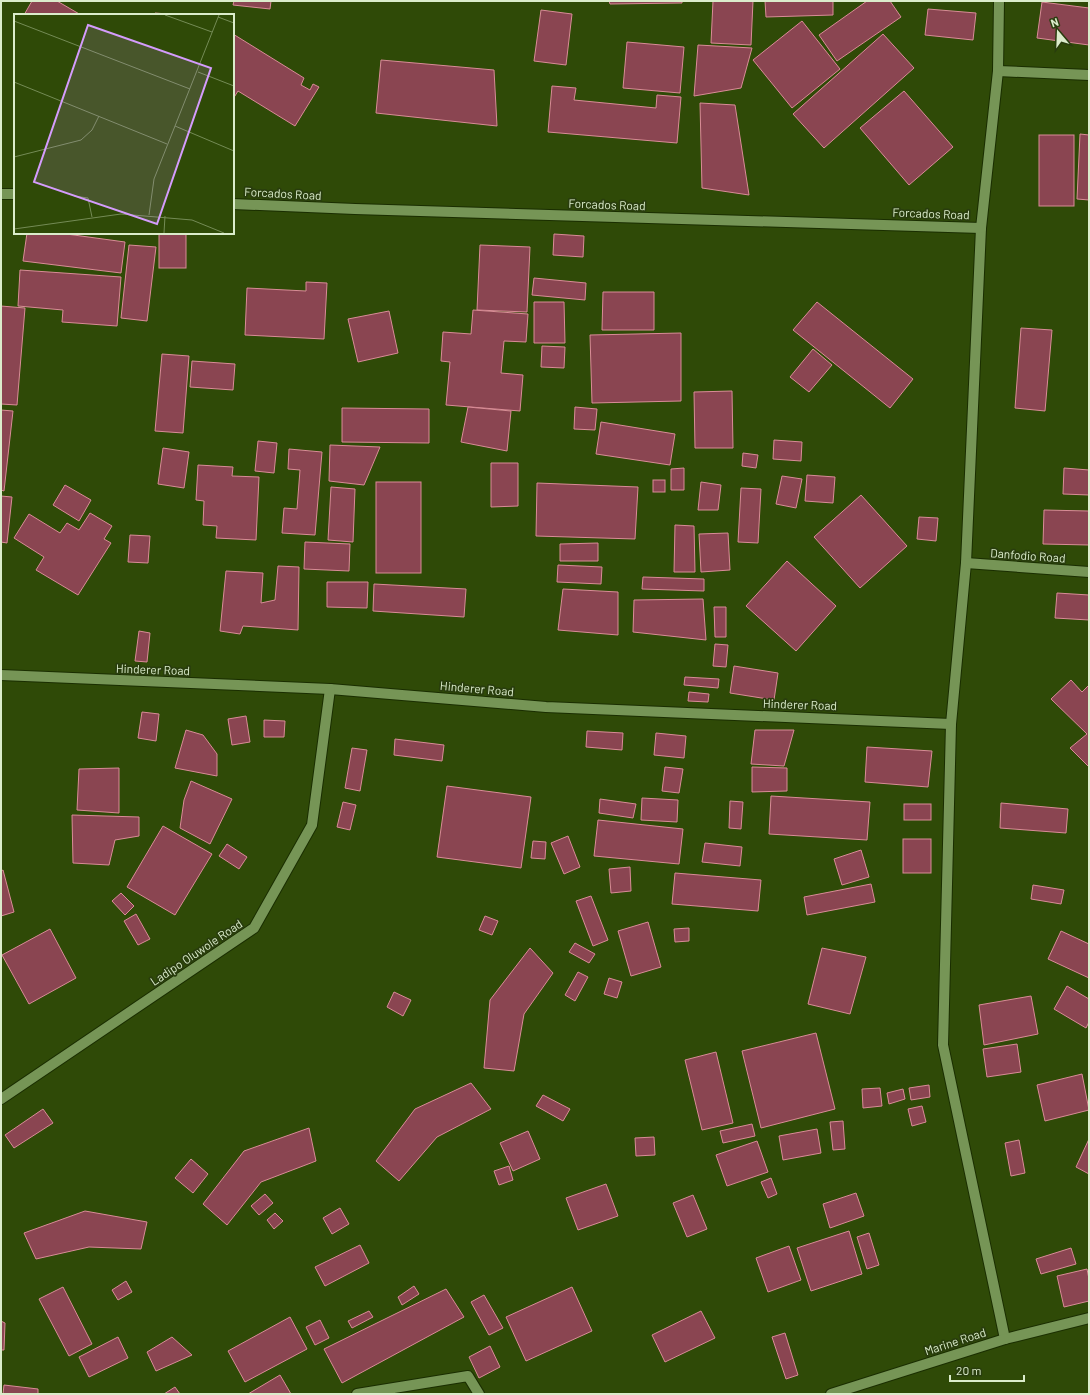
<svg xmlns="http://www.w3.org/2000/svg" width="1090" height="1395" viewBox="0 0 1090 1395" font-family="Barlow,sans-serif">
  <style>
    .building { fill: #8a4551; stroke: #d98c97 }
    .lines { fill: none; stroke-linecap: round; stroke-linejoin: round }
    .service-casing { stroke: #1a2e00; stroke-width: 12 }
    .minor-casing { stroke: #1a2e00; stroke-width: 12 }
    .tertiary-casing { stroke: #1a2e00; stroke-width: 12 }
    .service { stroke: #769556; stroke-width: 10 }
    .minor { stroke: #769556; stroke-width: 10 }
    .tertiary { stroke: #769556; stroke-width: 10 }
    .labels { text-anchor: middle; dominant-baseline: central; stroke-width: 3.5; stroke-linejoin: round; paint-order: stroke }
    .street-label { font-size: 12px; fill: #dbeccb; stroke: #293d0e }
    .inset-road { fill: none; stroke: #748b55; stroke-width: 1 }
    .view { fill: #d49cfc; fill-opacity: 0.15; stroke: #d49cfc; stroke-width: 2 }
    .inset-edge { fill: none; stroke: #dbeccb; stroke-width: 2 }
  </style>
  <rect width="100%" height="100%" fill="#2f4a07"/>
  <g class="building">
    <path d="M32,1H57L81,15H24Z"/>
    <path d="M234,1H271L270,9L233,5Z"/>
    <path d="M609,1H682V3L610,4Z"/>
    <path d="M713,1H753L751,45L711,43Z"/>
    <path d="M765,1H833V15L766,17Z"/>
    <path d="M867,1H890L901,17L837,61L819,35Z"/>
    <path d="M1042,2L1089,8V45L1037,38Z"/>
    <path d="M928,9L976,13L973,40L925,35Z"/>
    <path d="M541,10L572,14L566,65L534,61Z"/>
    <path d="M155,13L180,15H155Z"/>
    <path d="M802,21L840,69L792,108L753,60Z"/>
    <path d="M233,34L304,78L301,85L310,90L313,84L319,87L295,126L238,91L233,99Z"/>
    <path d="M883,34L914,68L824,148L793,114Z"/>
    <path d="M627,42L684,47L680,93L623,88Z"/>
    <path d="M698,45L752,48L741,88L694,96Z"/>
    <path d="M381,60L494,70L497,126L376,113Z"/>
    <path d="M552,86L576,88L574,100L656,108L657,95L681,97L677,143L548,132Z"/>
    <path d="M904,91L953,147L909,185L860,128Z"/>
    <path d="M700,103L735,105L749,195L702,188Z"/>
    <path d="M1080,134L1089,135V200L1077,199Z"/>
    <rect x="1039" y="135" width="35" height="71"/>
    <path d="M27,233H59L125,242L121,273L23,261Z"/>
    <rect x="159" y="233" width="27" height="35"/>
    <path d="M554,234L584,236L583,257L553,255Z"/>
    <path d="M129,245L156,247L147,321L121,318Z"/>
    <path d="M480,245L530,247L527,312L477,310Z"/>
    <path d="M20,270L121,277L117,326L62,322L63,310L18,306Z"/>
    <path d="M534,278L586,283L585,300L532,295Z"/>
    <path d="M306,282L327,283L324,339L245,335L247,288L306,291Z"/>
    <path d="M603,292H654V330H602Z"/>
    <path d="M534,302H564L565,343H534Z"/>
    <path d="M817,302L913,379L890,408L793,330Z"/>
    <path d="M1,306L25,308L17,405L1,404Z"/>
    <path d="M473,310L528,314L526,342L504,341L501,373L523,375L520,411L446,405L450,362L441,361L443,332L471,334Z"/>
    <path d="M389,311L398,353L358,362L348,319Z"/>
    <path d="M1021,328L1052,330L1045,411L1015,408Z"/>
    <path d="M681,333V401L592,403L590,335Z"/>
    <path d="M542,346L565,347L564,368L541,367Z"/>
    <path d="M813,349L832,365L809,392L790,377Z"/>
    <path d="M162,354L189,356L183,433L155,431Z"/>
    <path d="M192,361L235,364L233,390L190,387Z"/>
    <path d="M732,391L733,448H695L694,392Z"/>
    <path d="M468,407L511,411L507,451L461,442Z"/>
    <path d="M575,407L597,409L595,430L574,429Z"/>
    <path d="M342,408L429,409V443L342,442Z"/>
    <path d="M1,410L13,411L4,491L1,490Z"/>
    <path d="M601,422L675,434L670,465L596,454Z"/>
    <path d="M774,440L802,442L801,461L773,459Z"/>
    <path d="M258,441L277,443L274,473L255,471Z"/>
    <path d="M330,445L380,447L364,485L329,481Z"/>
    <path d="M163,448L189,452L184,488L158,484Z"/>
    <path d="M289,449L322,452L315,535L282,533L284,508L297,509L300,470L288,469Z"/>
    <path d="M743,453L758,455L756,468L742,466Z"/>
    <path d="M491,463H518V506L491,507Z"/>
    <path d="M198,465L233,467L232,476L259,477L256,540L216,538L217,526L203,525L204,501L196,500Z"/>
    <path d="M684,468V490H671V469Z"/>
    <path d="M1064,468L1089,470V495L1063,494Z"/>
    <path d="M807,475L835,477L833,503L805,501Z"/>
    <path d="M782,476L802,479L796,508L776,504Z"/>
    <rect x="653" y="480" width="12" height="12"/>
    <rect x="376" y="482" width="45" height="91"/>
    <path d="M701,482L721,485L718,510H698Z"/>
    <path d="M537,483L638,487L635,539L536,536Z"/>
    <path d="M65,485L91,500L79,521L53,505Z"/>
    <path d="M331,487L355,489L353,542L328,540Z"/>
    <path d="M741,488L761,489L758,543L738,542Z"/>
    <path d="M861,495L907,546L860,588L814,537Z"/>
    <path d="M1,496L12,497L7,543L1,542Z"/>
    <path d="M1044,510L1089,511V545L1043,544Z"/>
    <path d="M90,513L112,526L104,539L111,543L78,595L36,570L44,557L14,538L29,514L60,533L67,523L79,530Z"/>
    <path d="M919,517L938,518L936,541L917,539Z"/>
    <path d="M675,525L694,526L695,572H674Z"/>
    <path d="M728,533L730,570L701,572L699,534Z"/>
    <path d="M130,535L150,536L148,563L128,562Z"/>
    <path d="M305,542L350,544L349,571L304,569Z"/>
    <path d="M598,543V561H560V544Z"/>
    <path d="M787,561L836,606L796,651L746,606Z"/>
    <path d="M558,565L602,567L601,584L557,582Z"/>
    <path d="M278,566L299,567L298,630L243,626L240,634L220,631L226,571L263,573L261,603L275,600Z"/>
    <path d="M643,577L704,579V591L642,589Z"/>
    <path d="M327,582H368L367,608L327,607Z"/>
    <path d="M374,584L466,589L464,617L373,611Z"/>
    <path d="M563,589L618,592V635L558,630Z"/>
    <path d="M1057,593L1089,595V620L1055,618Z"/>
    <path d="M703,599L706,640L633,632L634,600Z"/>
    <path d="M714,607H726V637H715Z"/>
    <path d="M139,631L150,633L147,662L135,661Z"/>
    <path d="M715,644L728,645L726,667L713,666Z"/>
    <path d="M734,666L778,673L774,700L730,693Z"/>
    <path d="M685,677L719,679L718,688L684,685Z"/>
    <path d="M1071,680L1082,692L1089,685V767L1070,748L1087,734L1051,699Z"/>
    <path d="M689,692L709,694L708,702L688,701Z"/>
    <path d="M142,712L159,714L156,741L138,738Z"/>
    <path d="M246,716L250,742L232,745L228,719Z"/>
    <path d="M264,720L285,721L284,737H264Z"/>
    <path d="M186,730L203,735L217,754V776L175,768Z"/>
    <path d="M755,730H794L784,766L751,764Z"/>
    <path d="M587,731L623,733L622,750L586,747Z"/>
    <path d="M656,733L686,736L684,758L654,755Z"/>
    <path d="M395,739L444,745L442,761L394,755Z"/>
    <path d="M867,747L932,751L928,787L865,782Z"/>
    <path d="M352,748L367,750L360,791L345,788Z"/>
    <path d="M665,767L683,769L679,793L662,791Z"/>
    <path d="M752,767L787,768V791L752,792Z"/>
    <path d="M119,768V813L77,810L79,769Z"/>
    <path d="M191,781L232,799L210,844L180,828L184,800Z"/>
    <path d="M447,786L531,797L521,868L437,857Z"/>
    <path d="M771,796L870,802L867,840L769,834Z"/>
    <path d="M642,798L678,800L677,822L641,820Z"/>
    <path d="M600,799L636,804L633,818L599,813Z"/>
    <path d="M730,801L743,802L741,829L729,828Z"/>
    <path d="M343,802L356,805L350,830L337,827Z"/>
    <path d="M1001,803L1068,809L1066,833L1000,828Z"/>
    <rect x="904" y="804" width="27" height="16"/>
    <path d="M72,815L139,817V836L115,840L109,865L73,863Z"/>
    <path d="M598,820L683,829L679,864L594,856Z"/>
    <path d="M163,826L212,854L175,915L127,887Z"/>
    <path d="M568,836L580,867L564,874L551,843Z"/>
    <rect x="903" y="839" width="28" height="34"/>
    <path d="M533,841L546,842L545,859L531,858Z"/>
    <path d="M705,843L742,847L740,866L702,862Z"/>
    <path d="M227,844L247,857L239,869L219,856Z"/>
    <path d="M861,850L869,877L842,885L834,859Z"/>
    <path d="M630,867L631,891L611,893L609,869Z"/>
    <path d="M3,870L14,912L1,916V871Z"/>
    <path d="M675,873L761,880L758,911L672,904Z"/>
    <path d="M871,884L875,902L807,915L804,897Z"/>
    <path d="M1033,885L1064,890L1061,904L1031,899Z"/>
    <path d="M121,893L134,906L125,915L112,901Z"/>
    <path d="M591,896L608,940L593,946L576,901Z"/>
    <path d="M136,914L150,939L138,945L124,921Z"/>
    <path d="M485,916L498,921L492,935L479,930Z"/>
    <path d="M648,922L661,967L631,976L618,931Z"/>
    <path d="M689,928V941L675,942L674,929Z"/>
    <path d="M50,929L76,978L29,1004L2,955Z"/>
    <path d="M1061,931L1089,944V978L1048,959Z"/>
    <path d="M575,943L595,954L589,963L569,952Z"/>
    <path d="M530,948L553,973L524,1014L514,1071L484,1068L490,1000Z"/>
    <path d="M822,948L866,957L850,1014L808,1004Z"/>
    <path d="M578,972L588,977L575,1001L565,995Z"/>
    <path d="M609,978L622,982L617,998L604,994Z"/>
    <path d="M1067,986L1089,999V1022L1086,1028L1054,1009Z"/>
    <path d="M394,992L411,1000L403,1016L387,1007Z"/>
    <path d="M1031,996L1038,1034L984,1045L979,1005Z"/>
    <path d="M816,1033L835,1109L761,1128L742,1051Z"/>
    <path d="M1017,1044L1021,1072L987,1077L983,1049Z"/>
    <path d="M716,1052L733,1123L702,1130L685,1060Z"/>
    <path d="M1082,1074L1089,1110L1045,1121L1037,1085Z"/>
    <path d="M471,1083L491,1109L437,1137L399,1181L376,1161L415,1109Z"/>
    <path d="M929,1085L930,1097L911,1100L909,1088Z"/>
    <path d="M880,1088L882,1106L863,1108L862,1089Z"/>
    <path d="M903,1089L905,1099L889,1104L887,1093Z"/>
    <path d="M543,1095L570,1109L563,1121L536,1106Z"/>
    <path d="M922,1106L926,1122L912,1126L908,1109Z"/>
    <path d="M43,1109L53,1123L14,1148L5,1135Z"/>
    <path d="M843,1121L845,1149L833,1150L830,1122Z"/>
    <path d="M752,1124L755,1136L723,1143L720,1131Z"/>
    <path d="M309,1128L316,1161L261,1182L227,1225L203,1204L244,1151Z"/>
    <path d="M817,1129L821,1153L783,1160L779,1136Z"/>
    <path d="M528,1131L540,1159L513,1171L500,1143Z"/>
    <path d="M654,1137L655,1155L636,1156L635,1138Z"/>
    <path d="M1089,1139V1174L1076,1167Z"/>
    <path d="M1019,1140L1025,1173L1011,1176L1005,1143Z"/>
    <path d="M757,1141L768,1172L727,1186L716,1155Z"/>
    <path d="M191,1159L208,1174L193,1193L175,1178Z"/>
    <path d="M509,1166L513,1180L499,1185L494,1171Z"/>
    <path d="M771,1178L777,1194L768,1198L761,1182Z"/>
    <path d="M606,1184L618,1216L578,1230L566,1198Z"/>
    <path d="M856,1193L864,1216L830,1228L823,1204Z"/>
    <path d="M265,1194L273,1203L259,1215L251,1206Z"/>
    <path d="M693,1195L707,1229L687,1237L673,1203Z"/>
    <path d="M340,1208L349,1224L332,1234L323,1218Z"/>
    <path d="M85,1211L147,1222L141,1249L89,1247L36,1259L24,1233Z"/>
    <path d="M275,1213L283,1221L274,1229L267,1220Z"/>
    <path d="M849,1231L862,1274L811,1291L797,1248Z"/>
    <path d="M869,1233L879,1265L867,1269L857,1237Z"/>
    <path d="M360,1245L369,1263L325,1286L315,1267Z"/>
    <path d="M789,1246L801,1280L768,1292L756,1258Z"/>
    <path d="M1071,1248L1076,1264L1041,1274L1036,1259Z"/>
    <path d="M1087,1269L1089,1279V1301L1064,1307L1057,1276Z"/>
    <path d="M126,1281L132,1292L118,1300L112,1290Z"/>
    <path d="M414,1286L419,1294L402,1305L398,1297Z"/>
    <path d="M63,1287L92,1344L69,1356L39,1299Z"/>
    <path d="M572,1287L592,1331L526,1361L506,1317Z"/>
    <path d="M446,1289L464,1317L342,1383L324,1349Z"/>
    <path d="M484,1295L503,1328L489,1335L471,1302Z"/>
    <path d="M369,1311L373,1317L352,1328L348,1321Z"/>
    <path d="M701,1311L715,1338L665,1362L652,1335Z"/>
    <path d="M290,1317L307,1349L245,1382L228,1351Z"/>
    <path d="M320,1320L329,1338L315,1345L306,1327Z"/>
    <path d="M1,1321L5,1323L4,1350H1Z"/>
    <path d="M785,1333L798,1375L786,1379L772,1337Z"/>
    <path d="M118,1337L128,1358L89,1377L79,1357Z"/>
    <path d="M172,1337L192,1355L156,1371L147,1352Z"/>
    <path d="M490,1346L500,1367L479,1378L469,1357Z"/>
    <path d="M280,1375L291,1394H248Z"/>
    <path d="M4,1385L38,1389V1394H3Z"/>
    <path d="M175,1387L180,1394H164Z"/>
  </g>
  <g class="lines">
    <defs>
      <path id="service" d="M357,1394L468,1376L479,1394"/>
      <g id="minor">
        <path d="M999,1L998,71L981,228L966,563L951,724L943,1045L1005,1339"/>
        <path d="M998,71L1089,75"/>
        <path d="M1,194H15"/>
        <path d="M233,204L355,209L981,228"/>
        <path d="M966,563L1089,572"/>
        <path d="M1,675L330,689L546,707L951,724"/>
        <path d="M1,1099L254,928L312,825L330,689"/>
      </g>
      <path id="tertiary" d="M831,1394L1005,1339L1089,1318"/>
    </defs>
    <use href="#service" class="service-casing"/>
    <use href="#minor" class="minor-casing"/>
    <use href="#tertiary" class="tertiary-casing"/>
    <use href="#service" class="service"/>
    <use href="#minor" class="minor"/>
    <use href="#tertiary" class="tertiary"/>
  </g>
  <g class="labels">
    <g class="street-label">
      <text transform="translate(283 193) rotate(3)">Forcados Road</text>
      <text transform="translate(607 204) rotate(2)">Forcados Road</text>
      <text transform="translate(931 213) rotate(2)">Forcados Road</text>
      <text transform="translate(1028 555) rotate(4)">Danfodio Road</text>
      <text transform="translate(153 669) rotate(2)">Hinderer Road</text>
      <text transform="translate(477 688) rotate(5)">Hinderer Road</text>
      <text transform="translate(800 704) rotate(2)">Hinderer Road</text>
      <text transform="translate(196 952) rotate(-34)">Ladipo Oluwole Road</text>
      <text transform="translate(955 1341) rotate(-18)">Marine Road</text>
    </g>
  </g>
  <g transform="translate(14 14)">
    <rect width="220" height="220" fill="#2f4a07"/>
    <path class="inset-road" d="M151,1L198,18M204,3L220,9M0,7L176,75M184,58L220,72M0,68L153,130M161,112L220,137M0,143L67,126L78,116L85,102M60,182L74,184L78,203M135,201L140,165L205,1M0,215L107,200L178,206L210,219M150,219L151,202"/>
    <path class="view" d="M74,11L197,54L143,210L20,168Z"/>
    <rect width="220" height="220" class="inset-edge"/>
  </g>
  <rect width="1090" height="1395" fill="none" stroke="#dbeccb" stroke-width="4"/>
  <g transform="translate(1058 32) rotate(341)" stroke="#293d0e" stroke-width="3" paint-order="stroke">
  <path d="M0-3L7 15L0 10L-7 15Z" fill="#dbeccb"/>
  <text y="-6" font-size="11" font-weight="bold" text-anchor="middle" fill="#dbeccb">N</text>
  </g>
  <path d="M950 1375v6h74v-6" fill="none" stroke="#dbeccb" stroke-width="2"/>
  <text x="956" y="1375" font-size="12" fill="#dbeccb" stroke="#293d0e" stroke-width="3" paint-order="stroke">20 m</text>
</svg>
